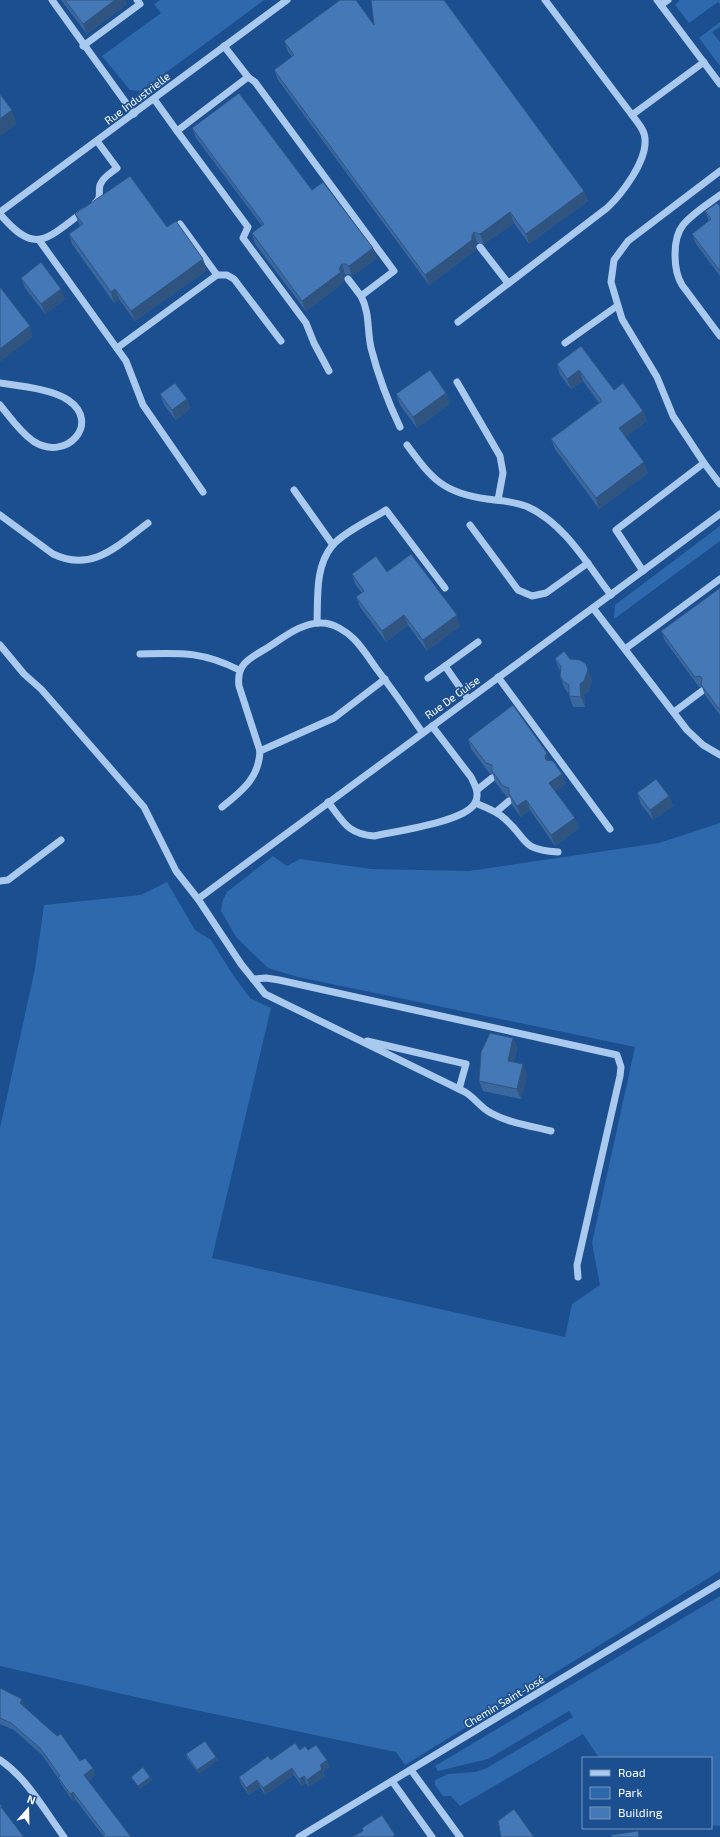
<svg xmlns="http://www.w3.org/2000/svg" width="720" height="1837" viewBox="0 0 720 1837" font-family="'Exo 2',sans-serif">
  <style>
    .green { fill: #2e69ad }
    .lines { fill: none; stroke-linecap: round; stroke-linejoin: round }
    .minor { stroke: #a9c9ee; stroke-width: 7 }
    .wall { fill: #3a679d }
    .shaded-wall { fill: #305480 }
    .building { fill: #4478b7; stroke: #305480 }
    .labels { text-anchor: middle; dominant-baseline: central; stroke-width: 3.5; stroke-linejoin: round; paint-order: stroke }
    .street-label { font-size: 11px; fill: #fff; stroke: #1b4f8f }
  </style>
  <rect width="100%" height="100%" fill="#1b4f8f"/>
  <g class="green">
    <path d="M160,0H264L141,91L130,90L102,56L161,13L154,4Z"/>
    <path d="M680,0H720V4L718,2L689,23L675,5Z"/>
    <path d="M720,22V27L712,32L720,42V66L699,38Z"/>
    <path d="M720,526V541L614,619L615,605Z"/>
    <path d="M720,823V1571L405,1765L396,1752L162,1703L0,1666V1128L35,969L44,905L141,895L167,882L195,930L211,940L233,975L250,998L271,1008L212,1258L565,1337L572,1304L600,1285L592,1243L635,1047L298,977L268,968L236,937L221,911L222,902L227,892L273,856L287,866L300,859L371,869L469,871L659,843Z"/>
    <path d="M720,1596V1826L711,1825V1758H599L583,1734L460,1806L451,1796H443L435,1785V1780L448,1774L475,1772L487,1768L573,1717L569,1711L488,1759L438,1771L435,1766Z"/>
  </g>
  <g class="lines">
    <g class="minor">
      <path d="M52,0L134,114"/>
      <path d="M545,0L632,115L704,62"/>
      <path d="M657,0L720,84"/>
      <path d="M661,5L668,0"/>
      <path d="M83,46L140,4L137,0"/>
      <path d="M248,77L255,82L394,271L361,296L348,279"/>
      <path d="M154,99L177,131L248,77L224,46"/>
      <path d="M177,131L248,227L243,238L306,323L314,343L329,371"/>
      <path d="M720,195C708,204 693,213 683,225C672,239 673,270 682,285L720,336"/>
      <path d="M95,203C102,198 98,192 100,185C103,177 111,173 117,168L97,141"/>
      <path d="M0,212L287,0"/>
      <path d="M0,214C36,257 47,238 83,212"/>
      <path d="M39,240L126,361L143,405L203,492"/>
      <path d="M480,247L508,283"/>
      <path d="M217,275H227L234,279L281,341"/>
      <path d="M361,296C370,313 367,330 371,348C378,375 388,402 400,427"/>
      <path d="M458,322L607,208C622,194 647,161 645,139C645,130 637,122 632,115"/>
      <path d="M565,343L617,306"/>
      <path d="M117,348L217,275L180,224"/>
      <path d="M457,382L500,456L503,473L498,500"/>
      <path d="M0,383C20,386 52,389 68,400C102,423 66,463 33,441C19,431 10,417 0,405"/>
      <path d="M407,445C432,479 443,493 487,499C500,501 515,501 528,507C565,524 587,564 611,595"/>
      <path d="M704,463L673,416L657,377L622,319L611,282L614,260L628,241L720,171"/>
      <path d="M294,490L333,545"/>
      <path d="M0,515L53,554C93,573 118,545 148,523"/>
      <path d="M470,525L518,590L532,596L546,593L588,563"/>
      <path d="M643,571L616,530L704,463L720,484"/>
      <path d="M593,608L687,730L703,745L720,755"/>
      <path d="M317,623C318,597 315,567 332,546C342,533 372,519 386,510L445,588"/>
      <path d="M0,645L24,674L41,689L144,807L176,871L198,899L241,964L265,994L465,1092C475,1098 481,1108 491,1113C509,1123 531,1126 551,1131"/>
      <path d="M625,649L720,579"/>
      <path d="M140,654C180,653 202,651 239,670"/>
      <path d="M498,677L610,829"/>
      <path d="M428,678L445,666"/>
      <path d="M468,699L445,666L478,642"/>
      <path d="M674,712L702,691"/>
      <path d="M260,751L334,718L385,679"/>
      <path d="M477,790L492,778"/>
      <path d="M328,802C343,821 347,834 374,836C396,831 465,822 475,803C480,794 475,785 471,777L432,726"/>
      <path d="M475,803C485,807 497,811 505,819C530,841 519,849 558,852"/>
      <path d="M222,807C242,791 259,778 260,751L239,686C236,664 250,658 267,648C283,638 302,622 322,623C333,623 346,631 354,639C362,647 369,658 376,668C392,689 407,710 422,732"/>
      <path d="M496,812L509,801"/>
      <path d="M0,881L8,880L61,840"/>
      <path d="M198,899L720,514"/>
      <path d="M253,979L266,978L279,980L617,1055L621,1067L620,1076L577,1265L578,1277"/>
      <path d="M367,1041L466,1064L459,1089"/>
      <path d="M0,1760C27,1778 45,1811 64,1837"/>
      <path d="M411,1770L460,1837"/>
      <path d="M392,1781L432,1837"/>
      <path d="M299,1837L720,1583"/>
    </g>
  </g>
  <g class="wall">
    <path d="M61,0H125L126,5L87,34Z"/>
    <path d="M374,25L584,191L588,201L529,244L514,223L484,244L477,243L475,246L476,250L429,285L278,80L274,70L292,57L288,52L284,41Z"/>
    <path d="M192,128L312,190L377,258L352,276L350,274L345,275L343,279L344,282L306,311L255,244L252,233L262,226L196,138Z"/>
    <path d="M720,206V276L696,244L692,234L709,221L705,211Z"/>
    <path d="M75,214L167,227L207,270L135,321L119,299L114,303L72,244L69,234L80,226Z"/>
    <path d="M21,278L65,299L45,314L25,288Z"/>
    <path d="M581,346L614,390L643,411L647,421L625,437L648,473L599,509L555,449L551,439L599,403L583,381L571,389L560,375L557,364Z"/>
    <path d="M446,393L450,404L417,428L400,405L396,394Z"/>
    <path d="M160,394L187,399L190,409L176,420L164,405Z"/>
    <path d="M387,572L460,626L427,651L408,625L386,642L360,607L356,597L362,593L355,584L352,574Z"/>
    <path d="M720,588V715L705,695L702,687H699L665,641L661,631Z"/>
    <path d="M555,659H570L592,680L588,692L584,694L585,707H573L569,696V693L567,692L564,687L560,676L561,672L559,669Z"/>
    <path d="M468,739L550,760L562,774L566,784L555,792L579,828L555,846L530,810L521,817L512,805L510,797H507L495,782L493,774H490L471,749Z"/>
    <path d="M637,793L669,796L673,806L653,820L641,804Z"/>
    <path d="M513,1038L517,1048L514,1062L527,1075L521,1099L483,1091L479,1081Z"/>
    <path d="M0,1688L25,1706L24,1707L80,1761L93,1768L95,1775L88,1781L131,1837H104L75,1799L73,1801L61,1784L58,1778L42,1755L14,1730L0,1724Z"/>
    <path d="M300,1750H308L330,1767L323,1772L325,1776L309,1787L306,1783L302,1786L294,1775L265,1795L260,1787L249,1795L241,1784L239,1777L271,1760Z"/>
    <path d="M186,1754L216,1757L218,1760L199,1774L187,1758Z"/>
    <path d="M131,1777H150L152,1780L140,1789L133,1780Z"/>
  </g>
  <g class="shaded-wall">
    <path d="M115,0H125L126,5L87,34L83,24Z"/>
    <path d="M12,110L17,124L0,136V119Z"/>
    <path d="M584,191L588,201L529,244L526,234Z"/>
    <path d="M510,212L514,223L484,244L480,234Z"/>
    <path d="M474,232L477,243L475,246L476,250L429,285L425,275L472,235Z"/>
    <path d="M373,248L377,258L352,276L349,266Z"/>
    <path d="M203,259L207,270L135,321L131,311Z"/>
    <path d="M342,264L345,275L343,279L344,282L306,311L302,301L339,269Z"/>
    <path d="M61,289L65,299L45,314L41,304Z"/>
    <path d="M115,289L119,299L114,303L111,292Z"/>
    <path d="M30,326L33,337L0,362V349Z"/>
    <path d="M579,370L583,381L571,389L567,379Z"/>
    <path d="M446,393L450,404L417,428L413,417Z"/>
    <path d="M187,399L190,409L176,420L172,410Z"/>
    <path d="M643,411L647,421L623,439L619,428Z"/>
    <path d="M644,462L648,473L599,509L596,498Z"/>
    <path d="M404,615L408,625L386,642L382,631Z"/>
    <path d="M457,615L460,626L427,651L423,640Z"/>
    <path d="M588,670L592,680L588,692L584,694L585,707L581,697L580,684Z"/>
    <path d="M547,753L551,763L550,770L545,756Z"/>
    <path d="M562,774L566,784L553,794L549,783Z"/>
    <path d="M669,796L673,806L653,820L650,810Z"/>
    <path d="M526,800L530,810L521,817L517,806Z"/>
    <path d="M575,818L579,828L555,846L551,835Z"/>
    <path d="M513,1038L517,1048L512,1072L508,1061Z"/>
    <path d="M523,1064L527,1075L521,1099L517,1089Z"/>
    <path d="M22,1699L25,1706L22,1710L20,1703Z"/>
    <path d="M216,1757L218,1760L199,1774L197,1770Z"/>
    <path d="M327,1760L330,1767L323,1772L325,1776L309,1787L307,1780L320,1765Z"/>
    <path d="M93,1768L95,1775L86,1782L84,1775Z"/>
    <path d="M292,1768L294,1775L265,1795L263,1788Z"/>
    <path d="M304,1776L306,1783L302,1786L299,1779Z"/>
    <path d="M150,1777L152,1780L140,1789L138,1786Z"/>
    <path d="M257,1780L260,1787L249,1795L246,1788Z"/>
    <path d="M73,1792L75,1799L73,1801L70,1794Z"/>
  </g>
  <g class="building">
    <path d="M65,0H115L83,24Z"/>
    <path d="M340,0H356L374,25L371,0H444L584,191L526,234L510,212L480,234L474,232L472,235V240L425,275L274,70L294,55L284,41Z"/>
    <path d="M239,93L312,190L323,182L373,248L349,266L346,264H342L339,269L341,272L302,301L252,233L264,224L192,128Z"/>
    <path d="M0,94L12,110L0,119Z"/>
    <path d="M130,176L167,227L176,221L203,259L131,311L115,289L111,292L69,234L83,224L75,214Z"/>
    <path d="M717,203L720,206V271L692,234L711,219L705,211Z"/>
    <path d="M41,262L61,289L41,304L21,278Z"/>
    <path d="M0,287L30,326L0,349Z"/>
    <path d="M581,346L614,390L623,383L643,411L619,428L644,462L596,498L551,439L602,401L579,370L567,379L557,364Z"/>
    <path d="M430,370L446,393L413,417L396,394Z"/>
    <path d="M175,383L187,399L172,410L160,394Z"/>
    <path d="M411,554L457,615L423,640L404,615L382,631L356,597L364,591L352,574L376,556L387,572Z"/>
    <path d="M720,588V710L701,685L702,678L700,676L695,677L661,631Z"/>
    <path d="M564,651L570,659L580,660L586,664L588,670L584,681L580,684L581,697L569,696V685L563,681L560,676L561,666L555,659Z"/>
    <path d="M513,705L547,753L545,756L546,760L553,761L562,774L549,783L575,818L551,835L526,800L517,806L509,794V788L503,786L492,771V765L486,763L468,739Z"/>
    <path d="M656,779L669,796L650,810L637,793Z"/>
    <path d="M490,1033L513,1038L508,1061L523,1064L517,1089L479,1081L481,1052Z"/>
    <path d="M0,1688L22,1699L20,1703L57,1736L61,1734L80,1761L85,1758L93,1768L84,1775L131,1837H104L103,1836L105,1834L73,1792L70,1794L58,1777L60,1776L40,1748L11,1723L0,1718Z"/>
    <path d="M205,1741L216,1757L197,1770L186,1754Z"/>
    <path d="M295,1743L300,1750L305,1746L308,1750L316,1745L327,1760L320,1765L322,1769L307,1780L304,1776L299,1779L292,1768L263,1788L257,1780L246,1788L239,1777L268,1756L271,1760Z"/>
    <path d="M143,1767L150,1777L138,1786L131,1777Z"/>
    <path d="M0,1804L2,1806L1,1807L24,1837H0Z"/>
    <path d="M514,1809L534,1837H501L498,1821Z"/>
    <path d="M382,1815L395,1835L392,1837H352L363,1831L362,1828Z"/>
    <path d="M638,1831L639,1837H612L611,1835Z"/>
  </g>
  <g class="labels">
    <g class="street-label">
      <text transform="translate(137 98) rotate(-37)">Rue Industrielle</text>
      <text transform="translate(452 697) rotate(-36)">Rue De Guise</text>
      <text transform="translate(504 1701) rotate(-31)">Chemin Saint-José</text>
    </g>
  </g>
  <rect x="582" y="1757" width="130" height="72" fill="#1b4f8f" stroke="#7695bc"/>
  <rect x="590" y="1770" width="20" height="6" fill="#a9c9ee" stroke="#7695bc"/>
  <text x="618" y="1777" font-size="12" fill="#ffffff">Road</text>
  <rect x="590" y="1787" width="20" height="12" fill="#2e69ad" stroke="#7695bc"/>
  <text x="618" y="1797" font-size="12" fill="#ffffff">Park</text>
  <rect x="590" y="1807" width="20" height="12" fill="#4478b7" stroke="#7695bc"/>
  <text x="618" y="1817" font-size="12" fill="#ffffff">Building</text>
  <g transform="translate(28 1809) rotate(20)" stroke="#1b4f8f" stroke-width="3" paint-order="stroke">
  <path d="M0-3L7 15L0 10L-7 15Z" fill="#ffffff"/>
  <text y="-6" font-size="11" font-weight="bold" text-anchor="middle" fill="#ffffff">N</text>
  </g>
</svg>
